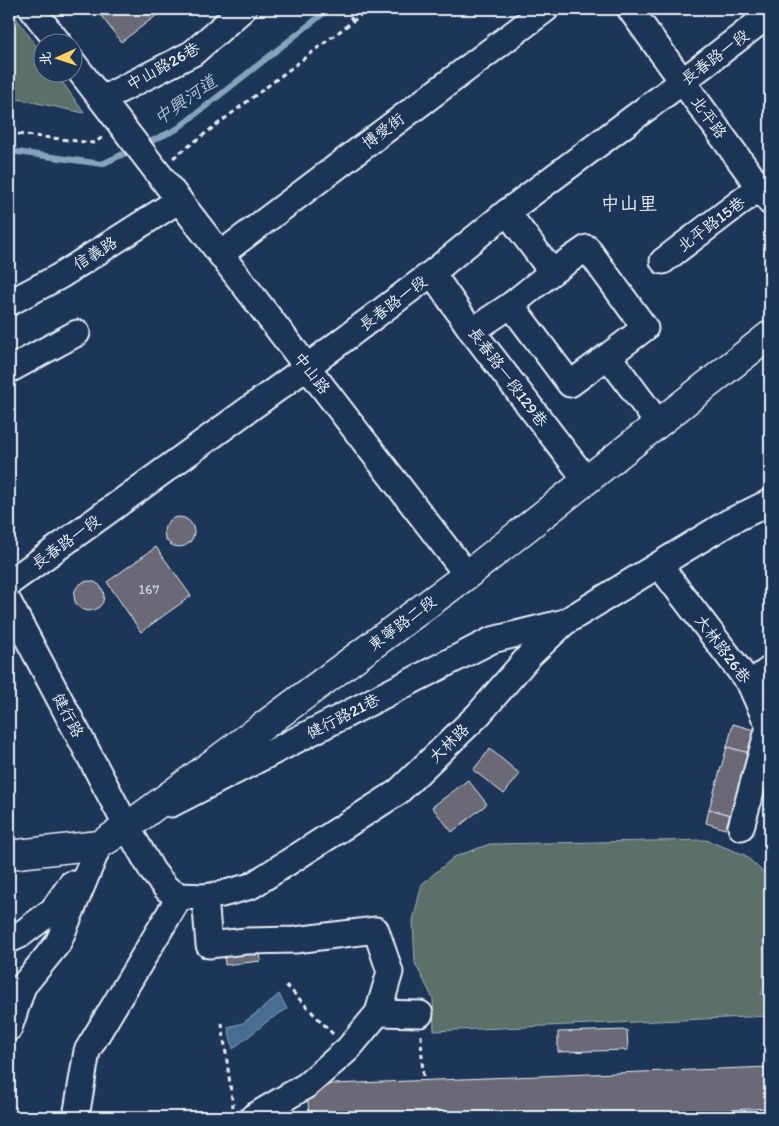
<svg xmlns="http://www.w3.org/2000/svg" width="779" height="1126" viewBox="0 0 779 1126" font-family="Itim,'LXGW WenKai TC',sans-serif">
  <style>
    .green { fill: #5b706b; stroke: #a2b0b2 }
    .water { fill: #4a6d91; stroke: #89a2ba }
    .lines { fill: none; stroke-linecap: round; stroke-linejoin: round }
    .stream { stroke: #89a2ba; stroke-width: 6 }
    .building { fill: #6b6975; stroke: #e8f1f8 }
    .minor-casing { stroke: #e8f1f8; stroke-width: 29 }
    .major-casing { stroke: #e8f1f8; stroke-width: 31 }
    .path { stroke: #e8f1f8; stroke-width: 3; stroke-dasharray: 5 4; stroke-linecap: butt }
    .minor { stroke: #1d3557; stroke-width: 25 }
    .major { stroke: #1d3557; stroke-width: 28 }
    .labels { text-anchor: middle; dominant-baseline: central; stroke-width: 4; stroke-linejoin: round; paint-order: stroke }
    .number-label { font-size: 14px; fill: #c9cfd7 }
    .street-label { font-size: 16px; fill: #e8f1f8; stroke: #1d3557 }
    .water-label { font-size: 18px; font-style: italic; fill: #b1c3d4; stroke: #1d3557 }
    .quarter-label { font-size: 19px; fill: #e8f1f8; stroke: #1d3557 }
  </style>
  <rect width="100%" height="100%" fill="#1d3557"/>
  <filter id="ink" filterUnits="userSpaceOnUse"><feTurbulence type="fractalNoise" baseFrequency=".02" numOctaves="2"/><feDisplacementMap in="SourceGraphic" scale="10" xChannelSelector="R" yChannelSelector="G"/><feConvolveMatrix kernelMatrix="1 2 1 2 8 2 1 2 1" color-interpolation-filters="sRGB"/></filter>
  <g filter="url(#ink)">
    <g class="green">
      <path d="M9,9H10L42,54V72L56,73L84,113L9,97Z"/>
      <path d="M706,840L745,855L770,879V972L761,994H770V1016L434,1031L433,999L415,963L413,920L422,884L454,857L490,844Z"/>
    </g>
    <path class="water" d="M279,994L287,1009L269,1020L233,1049L228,1027L243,1023L263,1008Z"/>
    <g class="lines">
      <g class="stream">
        <path d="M143,145L177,129L329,9"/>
        <path d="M9,151L17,152L102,164L134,149"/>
      </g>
    </g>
    <g class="building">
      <path d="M96,9H165L121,42Z"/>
      <circle cx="179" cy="532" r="15"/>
      <path d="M156,547L191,596L141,632L107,582Z"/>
      <circle cx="89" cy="596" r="15"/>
      <path d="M733,724L754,730L749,753L727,747Z"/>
      <path d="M727,747L749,753L730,815L709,809Z"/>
      <path d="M490,749L520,774L504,794L473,770Z"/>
      <path d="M468,780L487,804L452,832L432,807Z"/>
      <path d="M709,809L730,815L725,829L706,823Z"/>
      <path d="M259,945L261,961L225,965L224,949Z"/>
      <path d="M627,1030L628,1050L558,1052V1032Z"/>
      <path d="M770,1067V1108L582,1117H309L307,1085Z"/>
    </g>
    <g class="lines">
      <defs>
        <g id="minor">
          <path d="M32,9L58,42"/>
          <path d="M630,9L770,202"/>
          <path d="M72,61L467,575"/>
          <path d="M102,99L193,53L243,9"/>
          <path d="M507,212L552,272"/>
          <path d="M221,254L546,9"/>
          <path d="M663,261L760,187"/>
          <path d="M432,273L472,331L587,481"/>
          <path d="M9,303L60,276L179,200"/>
          <path d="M472,331L511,305"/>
          <path d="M608,356L570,384L511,305L552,272L587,248L645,328L608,356L658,423"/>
          <path d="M9,370L77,333"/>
          <path d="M659,565L750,684L769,727L741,827"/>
          <path d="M9,583L307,367L432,273L507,212L683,81L770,14"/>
          <path d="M9,603L127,827L153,872L167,889L180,896L205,897L222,894L251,886L398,792L478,715L530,655L565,622L729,522L770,502"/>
          <path d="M750,684L770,669"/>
          <path d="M171,804L492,640L565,622"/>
          <path d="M205,897L209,945L246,941L295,940L376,930L390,972L378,1013L348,1049L307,1085L253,1117"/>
          <path d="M9,940L20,935L53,910L71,884"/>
          <path d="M378,1013L420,1014"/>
          <path d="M9,1028L23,986L58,943L99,845"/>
          <path d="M76,1117L87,1051L180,896"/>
        </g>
        <path id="major" d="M9,855L99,845L127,827L467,575L770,335"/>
      </defs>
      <use href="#minor" class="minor-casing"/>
      <use href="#major" class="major-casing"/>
      <g class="path">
        <path d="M345,9L353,21"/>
        <path d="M9,133L94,143L103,137"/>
        <path d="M173,158L369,9"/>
        <path d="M286,985L333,1034"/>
        <path d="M222,1023L233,1107"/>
        <path d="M421,1035L423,1080"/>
      </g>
      <use href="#minor" class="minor"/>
      <use href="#major" class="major"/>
    </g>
  </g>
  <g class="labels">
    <g class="number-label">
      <text x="149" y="589">167</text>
    </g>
    <g class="street-label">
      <text transform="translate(715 57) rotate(-37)">長春路一段</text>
      <text transform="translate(163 66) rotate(-29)">中山路26巷</text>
      <text transform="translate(709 117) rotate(54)">北平路</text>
      <text transform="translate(383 131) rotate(-37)">博愛街</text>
      <text transform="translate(711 224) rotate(-37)">北平路15巷</text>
      <text transform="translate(95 253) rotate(-32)">信義路</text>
      <text transform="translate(393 303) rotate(-37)">長春路一段</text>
      <text transform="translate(312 373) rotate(52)">中山路</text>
      <text transform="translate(508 377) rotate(53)">長春路一段129巷</text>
      <text transform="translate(66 542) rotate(-36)">長春路一段</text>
      <text transform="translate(402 623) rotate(-37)">東寧路二段</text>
      <text transform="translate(723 649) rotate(53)">大林路26巷</text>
      <text transform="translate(68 715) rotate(62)">健行路</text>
      <text transform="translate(343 716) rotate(-27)">健行路21巷</text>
      <text transform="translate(449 743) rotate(-44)">大林路</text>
    </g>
    <g class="water-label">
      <text transform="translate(185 100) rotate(-35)">中興河道</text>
    </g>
    <g class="quarter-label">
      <text x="629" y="203">中山里</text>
    </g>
  </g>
  <rect width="779" height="1126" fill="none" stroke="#1d3557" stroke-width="30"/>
  <rect x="15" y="15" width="749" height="1096" fill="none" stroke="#e8f1f8" stroke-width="2" filter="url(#ink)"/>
  <g transform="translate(58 58) rotate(267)"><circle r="24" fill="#1d3557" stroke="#6e8097"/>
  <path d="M0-4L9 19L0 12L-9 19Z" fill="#ffd166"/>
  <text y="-8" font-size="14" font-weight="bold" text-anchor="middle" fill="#e8f1f8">北</text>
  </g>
</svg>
